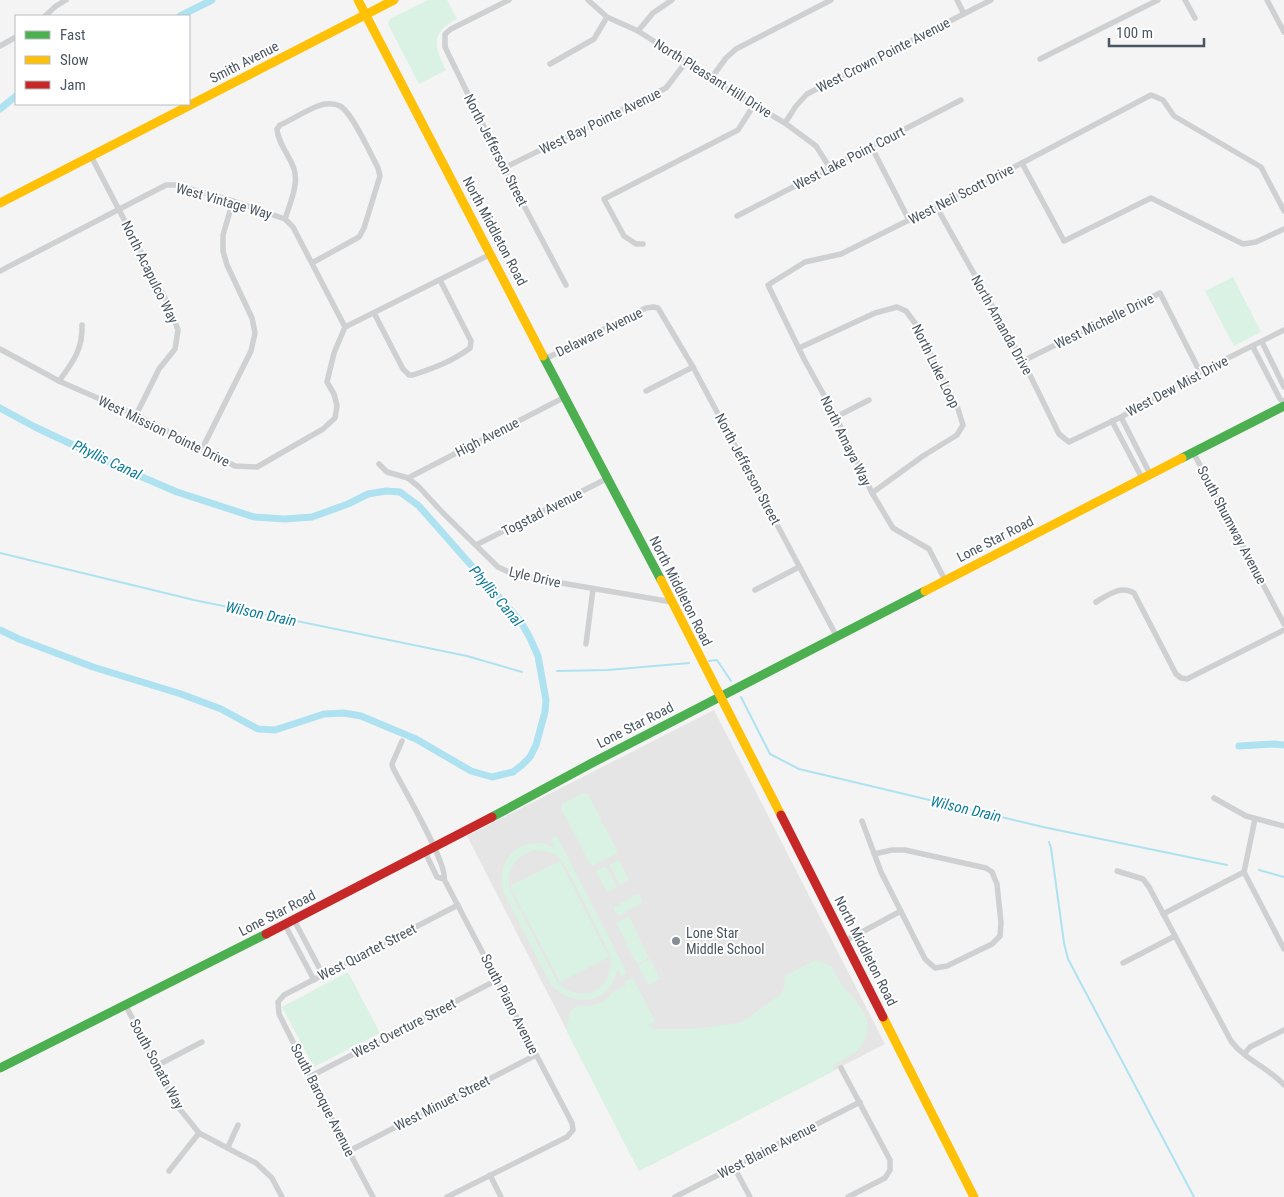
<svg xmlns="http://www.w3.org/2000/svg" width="1284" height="1197" viewBox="0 0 1284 1197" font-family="'Roboto Condensed',sans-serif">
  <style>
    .education { fill: #e6e5e6 }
    .green { fill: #d9f2e3; fill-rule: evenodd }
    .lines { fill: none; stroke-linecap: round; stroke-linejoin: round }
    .stream { stroke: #aee2f0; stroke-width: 2 }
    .canal { stroke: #aee2f0; stroke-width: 7 }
    .street { stroke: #ced0d2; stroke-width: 5.5 }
    .fast { stroke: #4caf50; stroke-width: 9 }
    .slow { stroke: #ffc107; stroke-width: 9 }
    .jam { stroke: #c62828; stroke-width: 9 }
    .poi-dot { fill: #868d94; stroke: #fff; stroke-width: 2 }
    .labels { text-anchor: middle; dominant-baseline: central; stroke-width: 4; stroke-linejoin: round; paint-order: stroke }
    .street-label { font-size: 14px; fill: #4a5661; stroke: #fff }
    .poi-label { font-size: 14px; fill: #4a5661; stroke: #fff; text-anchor: start }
    .water-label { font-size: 15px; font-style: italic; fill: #0c7c9b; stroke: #fff }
  </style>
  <rect width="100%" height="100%" fill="#f4f4f4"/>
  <path class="education" d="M714,710L885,1044L639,1171L467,836Z"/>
  <g class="green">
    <path d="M428,0H447L457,19C430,33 434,46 446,70L419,84L388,24L390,19Z"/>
    <path d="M1233,277L1261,332L1234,346L1205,291Z"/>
    <path d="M583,793L588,794L601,819L600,823L604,825L617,850L616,854L593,866L590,864L561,808L562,804Z"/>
    <path d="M557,836L627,973L622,976L617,969C612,1004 574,1009 551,985L504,893C496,870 509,844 535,843C542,842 549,845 555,848L551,839ZM535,850C548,850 555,854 564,863L609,952C618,986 585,1008 558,983L511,893C504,872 514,856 535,850Z"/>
    <path d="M619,860L629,880L620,885L609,865Z"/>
    <path d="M560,861L609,957L560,982L510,886Z"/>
    <path d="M606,866L617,887L607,892L596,871Z"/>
    <path d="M638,894L643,902L618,916L613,908Z"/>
    <path d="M629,916L639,937L627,943L616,923Z"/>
    <path d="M639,938L649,958L637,964L626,944Z"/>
    <path d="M650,959L660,979L648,985L638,965Z"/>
    <path d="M816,960C840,969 830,969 843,986C849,994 857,1001 862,1010C867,1017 868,1024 867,1032C864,1050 850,1056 835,1064L833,1066L834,1071L639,1171L567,1032C569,993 582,1014 603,1001C607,999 609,996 612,993C616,990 621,988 626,985L624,982L633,978L655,1021L648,1025L655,1029H695L742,1022L780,995L784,988L785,977L788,974Z"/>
    <path d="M348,972L380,1033L314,1067L282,1007Z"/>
  </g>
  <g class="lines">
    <g class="stream">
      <path d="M0,553L194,600L467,656L522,672"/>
      <path d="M709,661L717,660L731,681"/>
      <path d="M557,671L608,670L689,663"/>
      <path d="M741,697L770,754L799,769L1043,827L1227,865"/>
      <path d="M1049,842L1051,848L1064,943L1068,959L1194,1197"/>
      <path d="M1259,870L1284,877"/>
    </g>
    <g class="canal">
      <path d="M180,16L212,0"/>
      <path d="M0,109L16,96"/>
      <path d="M0,408L35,427L128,471L177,492L254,517L285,519L312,517L348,504L368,494L386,491L400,492L419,506L521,622L530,638L538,656L546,700L545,712L536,745L530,757L522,765L513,772L492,777L471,771L416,739L361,716L344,713L324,714L275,730L258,729L221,709L181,694L93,667L19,639L0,630"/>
      <path d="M1239,746L1274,744L1284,745"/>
    </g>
    <g class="street">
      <path d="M509,0L451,29L445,34V47L504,168L566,285"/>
      <path d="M588,0L607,17L638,31L754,105L785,123L816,146L830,168"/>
      <path d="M957,0L964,14"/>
      <path d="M1185,0L1195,18"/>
      <path d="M1267,0L1284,32"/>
      <path d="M45,16L56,6L66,0"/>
      <path d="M638,31L653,13L672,0"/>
      <path d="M0,46L16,37"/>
      <path d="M1040,59L1158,0"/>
      <path d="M550,64L594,39L607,17"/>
      <path d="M712,77L726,58L736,49L831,0"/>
      <path d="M785,123L796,106L807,94L991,0"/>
      <path d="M871,146L909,220"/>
      <path d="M91,156L169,306L178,330L175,349L159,369L136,415"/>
      <path d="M1022,163L1064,241L1151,198L1243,244L1256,242L1284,229"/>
      <path d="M504,168L666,88L686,62"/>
      <path d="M936,206L1023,361L1059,434L1069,442L1121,417L1200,372L1284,330"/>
      <path d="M737,216L961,100"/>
      <path d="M285,219C290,203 299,184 294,169C289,154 278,144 277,129L280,125C293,119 305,111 318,106C325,103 334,103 340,106C352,112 371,155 378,168L380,176L364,228L359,237L312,263"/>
      <path d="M643,244H636L624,236L604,199L738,130L754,105"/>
      <path d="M0,271L166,185H176L233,201L285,219L293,227L345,327"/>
      <path d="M374,313L403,369L409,375H413C434,368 453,361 470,348L471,341L440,280"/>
      <path d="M1262,342L1284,387"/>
      <path d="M1253,347L1280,399L1284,402"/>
      <path d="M799,348L875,313L897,307L906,311L915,323L958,409L963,425L957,435L923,456L872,493"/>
      <path d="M0,349L59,381L136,415L235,466L257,467L323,429L335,418L337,406L334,394L327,382L334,353L345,327L491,254"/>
      <path d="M545,359L646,308L653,307L658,308L693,367L837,637"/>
      <path d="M1023,361L1160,293L1200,372"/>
      <path d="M59,381C73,362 83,349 82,325"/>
      <path d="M646,391L693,367"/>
      <path d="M836,417L869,400"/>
      <path d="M1121,417L1150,474"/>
      <path d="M1112,421L1142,478"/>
      <path d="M202,449L251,351L255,333L252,318L227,265L223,251V235L233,201"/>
      <path d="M1193,452L1284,624"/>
      <path d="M379,464L387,472L408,478L419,487L443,513L498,567L515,575L672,602"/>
      <path d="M408,478L565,397"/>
      <path d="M476,545L608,478"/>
      <path d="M945,580L929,549L893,528L872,493L836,417L804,359L768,285L805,262L841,254L909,220L1022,163L1151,95L1163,100L1174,116L1261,167L1284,211"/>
      <path d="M755,590L799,567"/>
      <path d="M1096,602C1108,595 1121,585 1134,593L1176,674L1181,678L1187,679L1284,630"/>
      <path d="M586,644L593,589"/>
      <path d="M402,741L392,764L393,768C402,786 448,864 444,879L437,877L425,852"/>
      <path d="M1214,798L1246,816L1284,826"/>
      <path d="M1255,819L1244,872L1284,949"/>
      <path d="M862,821L881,872L925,959L935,968L947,966L992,944L1000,936L1001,923L997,884L992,872L986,868L905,850H892L874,854"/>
      <path d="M1117,871L1143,879L1149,887L1231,1041C1245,1060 1269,1068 1284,1085"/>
      <path d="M444,879L572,1123L573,1130L567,1137L447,1197"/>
      <path d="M1163,914L1244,872"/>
      <path d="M294,920L323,975"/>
      <path d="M285,925L314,980"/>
      <path d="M845,941L901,911"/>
      <path d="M1123,963L1175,936"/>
      <path d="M125,1004L175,1103L199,1133L256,1163L272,1178L282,1197"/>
      <path d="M1244,1054L1250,1047L1284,1030"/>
      <path d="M156,1066L202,1042"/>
      <path d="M841,1068L890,1160V1170L885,1178L848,1197"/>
      <path d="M311,1076L497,980"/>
      <path d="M228,1147L238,1125"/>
      <path d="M349,1151L536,1055"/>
      <path d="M734,1167L750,1197"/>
      <path d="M169,1171L199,1133"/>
      <path d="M490,1175L501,1197"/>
      <path d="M373,1197L327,1110L279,1014L278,1002L284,995L458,905"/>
      <path d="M675,1197L860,1102"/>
    </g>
    <g class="fast">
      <path d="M543,356L661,580"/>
      <path d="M1182,458L1284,406"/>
      <path d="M492,817L590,764L925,591"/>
      <path d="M0,1068L266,934"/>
    </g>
    <g class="slow">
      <path d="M358,0L543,356"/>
      <path d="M0,203L394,0"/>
      <path d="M661,580L781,815"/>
      <path d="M925,591L1182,458"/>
      <path d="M883,1017L974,1197"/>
    </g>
    <g class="jam">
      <path d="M781,815L883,1017"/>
      <path d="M266,934L492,817"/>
    </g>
  </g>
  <circle class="poi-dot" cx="676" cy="941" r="5"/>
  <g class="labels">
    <g class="street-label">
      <text transform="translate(883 55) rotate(-27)">West Crown Pointe Avenue</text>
      <text transform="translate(244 62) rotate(-27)">Smith Avenue</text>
      <text transform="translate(713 78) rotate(32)">North Pleasant Hill Drive</text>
      <text transform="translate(600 121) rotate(-26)">West Bay Pointe Avenue</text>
      <text transform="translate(496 150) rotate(63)">North Jefferson Street</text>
      <text transform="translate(849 158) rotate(-27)">West Lake Point Court</text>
      <text transform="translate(961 194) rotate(-27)">West Neil Scott Drive</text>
      <text transform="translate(224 201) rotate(16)">West Vintage Way</text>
      <text transform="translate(495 231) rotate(62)">North Middleton Road</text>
      <text transform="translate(150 272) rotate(64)">North Acapulco Way</text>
      <text transform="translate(1104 321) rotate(-26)">West Michelle Drive</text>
      <text transform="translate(1002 325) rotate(61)">North Amanda Drive</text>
      <text transform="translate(599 332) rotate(-26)">Delaware Avenue</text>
      <text transform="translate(936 366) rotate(64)">North Luke Loop</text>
      <text transform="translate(1177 386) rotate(-28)">West Dew Mist Drive</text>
      <text transform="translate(164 431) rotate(26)">West Mission Pointe Drive</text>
      <text transform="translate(487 437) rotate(-27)">High Avenue</text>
      <text transform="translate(846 441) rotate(64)">North Amaya Way</text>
      <text transform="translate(748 469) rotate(62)">North Jefferson Street</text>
      <text transform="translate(542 512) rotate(-27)">Togstad Avenue</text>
      <text transform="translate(1232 525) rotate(62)">South Shumway Avenue</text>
      <text transform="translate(995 539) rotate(-27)">Lone Star Road</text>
      <text transform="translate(535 577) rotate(13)">Lyle Drive</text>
      <text transform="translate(681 591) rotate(63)">North Middleton Road</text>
      <text transform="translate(635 725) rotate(-27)">Lone Star Road</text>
      <text transform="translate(277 913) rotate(-27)">Lone Star Road</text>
      <text transform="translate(866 951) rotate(63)">North Middleton Road</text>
      <text transform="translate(367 952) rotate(-27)">West Quartet Street</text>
      <text transform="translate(510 1004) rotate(63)">South Piano Avenue</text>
      <text transform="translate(404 1028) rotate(-27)">West Overture Street</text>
      <text transform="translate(157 1064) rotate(62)">South Sonata Way</text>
      <text transform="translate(323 1100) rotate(63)">South Baroque Avenue</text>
      <text transform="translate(442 1103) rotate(-27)">West Minuet Street</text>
      <text transform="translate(767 1150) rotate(-27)">West Blaine Avenue</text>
    </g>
    <g class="poi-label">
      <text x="686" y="933">Lone Star<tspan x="686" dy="16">Middle School</tspan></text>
    </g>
    <g class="water-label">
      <text transform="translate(107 460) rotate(25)">Phyllis Canal</text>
      <text transform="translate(496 596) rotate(50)">Phyllis Canal</text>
      <text transform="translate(261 614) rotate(12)">Wilson Drain</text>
      <text transform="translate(966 809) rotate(13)">Wilson Drain</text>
    </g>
  </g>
  <rect x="15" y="15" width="175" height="90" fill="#ffffff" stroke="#b7bbc0"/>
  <rect x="25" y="31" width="25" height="8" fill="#4caf50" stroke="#b7bbc0"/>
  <text x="60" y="40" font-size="15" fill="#4a5661">Fast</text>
  <rect x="25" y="56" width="25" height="8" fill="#ffc107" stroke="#b7bbc0"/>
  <text x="60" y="65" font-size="15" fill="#4a5661">Slow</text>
  <rect x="25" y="81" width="25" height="8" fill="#c62828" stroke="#b7bbc0"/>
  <text x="60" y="90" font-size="15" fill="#4a5661">Jam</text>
  <path d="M1109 38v8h95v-8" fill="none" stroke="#4a5661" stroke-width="2.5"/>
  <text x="1116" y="38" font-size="15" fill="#4a5661" stroke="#ffffff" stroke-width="4" paint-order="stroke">100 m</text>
</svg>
